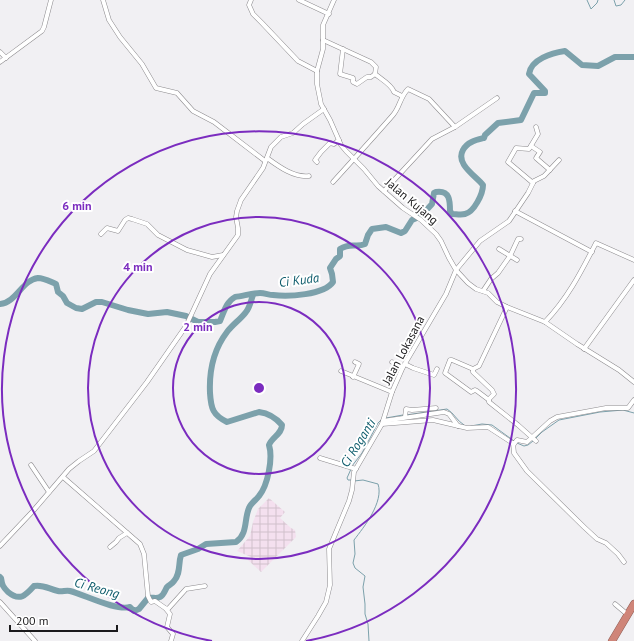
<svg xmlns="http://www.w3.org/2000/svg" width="634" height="641" viewBox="0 0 634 641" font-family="'PT Sans',sans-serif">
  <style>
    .industrial { fill: url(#industrial-grid) }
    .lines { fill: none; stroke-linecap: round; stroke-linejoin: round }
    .stream { stroke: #7ca1ab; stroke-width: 1 }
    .river { stroke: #7ca1ab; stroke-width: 6 }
    .street-casing { stroke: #8d8b8e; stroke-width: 5 }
    .highway-casing { stroke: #906058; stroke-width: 8 }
    .street { stroke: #fff; stroke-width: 4 }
    .highway { stroke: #cf8579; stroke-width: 7 }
    .ring { fill: none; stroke: #7b2cbf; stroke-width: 2 }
    .labels { text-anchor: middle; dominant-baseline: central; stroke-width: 4; stroke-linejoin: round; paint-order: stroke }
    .street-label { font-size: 12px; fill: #1b1a1c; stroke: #fff }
    .water-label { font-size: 13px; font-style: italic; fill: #0e5c6c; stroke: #fff }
    .centre { fill: #7b2cbf; stroke: #fff; stroke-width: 2 }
    .ring-label { font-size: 12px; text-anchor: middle; font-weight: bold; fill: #7b2cbf; stroke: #fff; stroke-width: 4; stroke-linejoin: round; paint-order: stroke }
  </style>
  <defs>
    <pattern id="industrial-grid" width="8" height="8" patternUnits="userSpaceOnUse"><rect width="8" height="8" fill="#f4e0ef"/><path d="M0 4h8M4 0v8" fill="none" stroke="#d1c0cc"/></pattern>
  </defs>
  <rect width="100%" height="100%" fill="#f1f0f3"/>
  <path class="industrial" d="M269,498L285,512L280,518L291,528L295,530L296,537L261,572L248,560L251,557L237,551L250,536L253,522L258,509Z"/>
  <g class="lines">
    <g class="stream">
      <path d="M587,0L591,9L597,3L598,0"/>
      <path d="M614,0L616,6L621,5L625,0"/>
      <path d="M406,415L447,409C454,413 457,421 464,425"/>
      <path d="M386,418L403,415"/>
      <path d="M471,426L482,424L492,425L514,441"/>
      <path d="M535,439L542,432L559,420L600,412L623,410L634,413"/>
      <path d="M517,443L524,446L528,445L533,441"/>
      <path d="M352,466L362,453L378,423L381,420"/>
      <path d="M351,480H348L347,478L351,469"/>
      <path d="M354,481L363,480L378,484C384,502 364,527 354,540L355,554L353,563L355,568L365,576L363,587L365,604V614L368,624L369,641"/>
    </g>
    <g class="river">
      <path d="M0,304C17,302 22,280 38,278C44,278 51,282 56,284L58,292L63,296L67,303L76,308L82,309L96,302H102L128,310L148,314L167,312L186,316L198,322H215L220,321C224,312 226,302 235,297C243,296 253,293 260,293C265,293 269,295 273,295C288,297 324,295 333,282L332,274L330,268L336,259L340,256V249C351,242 356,248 365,244L368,235L372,229L386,227L401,233L405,231L412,220L421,216L432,204L434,193L436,192C450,190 450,201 450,211L452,214C456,214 461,215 465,214C474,212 483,194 483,185C476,176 455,164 463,150C467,142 476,140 484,138L485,135L498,123L521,120L534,93H545V91L529,74C531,59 552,53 565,51L582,65L598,66L615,57H634"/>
      <path d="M0,577L1,578C2,585 3,587 8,592C20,602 26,595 34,586C43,584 49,589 58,591C62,592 66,590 70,591C85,595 116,611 130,607L134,611L139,609L148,598C152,597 157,599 160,597C164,595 165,590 167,587C169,585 172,584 174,581C181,573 178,564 181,555L198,549L206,544L236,542C248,534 244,519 249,508C251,503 256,500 259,496C268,485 273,458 269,445C272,437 282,434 282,425C276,418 267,413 259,412L227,422C213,415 211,409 210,393C209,371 214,349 227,332C233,324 241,319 246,312C250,307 251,300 253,295"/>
    </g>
    <defs>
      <g id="street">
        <path d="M103,0L109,20L120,37L142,64L156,88L177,93L193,111L214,122L265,161"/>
        <path d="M251,0L249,5L253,14L262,23L298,61L317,71"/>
        <path d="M299,0L329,14"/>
        <path d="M334,0L323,25V49L317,71V84L321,104L330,120L341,145L346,151L364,169L378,186L403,208L421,220L436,234L441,241L449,258L456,270L468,283L476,289L488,293L497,302L507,307L545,322L577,344L619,370L634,382"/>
        <path d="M323,40L371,62L376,67L375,74C381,79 392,85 394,92L402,96"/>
        <path d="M343,49L340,74L353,78V82L357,84L367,77H371L375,74"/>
        <path d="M0,52L6,58"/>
        <path d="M0,62L42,31L44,27L51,0"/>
        <path d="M531,146L540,152L536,158L550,170"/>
        <path d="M267,158C278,166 294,178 309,176"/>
        <path d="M317,162L315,160L321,152L330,143L334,144L339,140"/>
        <path d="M333,182C353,160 373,138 393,115C400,107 400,97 408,89L429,99L455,127"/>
        <path d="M533,183L508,162L516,148L529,149L538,134L536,127"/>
        <path d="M384,191L432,139L455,127L497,98"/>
        <path d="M515,211L592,252"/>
        <path d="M101,234L107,228L118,231L125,220L128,218L132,219L147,224L158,235L187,250L212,257L223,255"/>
        <path d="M499,249L517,260"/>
        <path d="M483,291L491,279L498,273L510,256L518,239H521"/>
        <path d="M507,307L479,366L473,369V372L492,390L494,394L489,399V402L518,425L536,441"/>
        <path d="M545,322C568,298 581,272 596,243L634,260"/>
        <path d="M584,349L634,280"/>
        <path d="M392,362L403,367"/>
        <path d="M405,364L413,368L434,375L437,369"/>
        <path d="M473,369L452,360H450L445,373L471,392L475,390L477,391L489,400"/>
        <path d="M341,371L392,392"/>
        <path d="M353,377L359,364L355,362"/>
        <path d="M405,417L406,409L412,410L436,408"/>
        <path d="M383,421L444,412L449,414L458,426"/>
        <path d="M382,424L433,420L467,428L488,427L514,444L517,440L527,442L550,421L557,417L606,408H628L634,400"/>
        <path d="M513,443L514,453L527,471L584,527L597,539L606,543L618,554L624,562"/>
        <path d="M320,458L356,469"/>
        <path d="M31,465L49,492"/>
        <path d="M63,477L140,544L144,554L148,596L151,602L155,601L165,608L168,609L186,589L205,586"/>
        <path d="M0,546L33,511L69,469L79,461L94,451L147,382L186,326L210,274L238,235V228L236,217L237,211L241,200L263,168L271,147L281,137L293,133L303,124L324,109"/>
        <path d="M110,547L116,542L119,538L127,533"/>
        <path d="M0,602L35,641"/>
        <path d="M615,604L628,615"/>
        <path d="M166,609L170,614L167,627L173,634L171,641"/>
        <path d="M302,641L318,616L326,602L330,585L329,549L349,501L352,490L354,472L382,424L392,392L403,367L446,294L456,270L480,241L509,221L528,193L534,181L544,176L559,160"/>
      </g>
      <path id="highway" d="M612,641L634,604"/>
    </defs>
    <use href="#street" class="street-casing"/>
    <use href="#highway" class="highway-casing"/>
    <use href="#street" class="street"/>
    <use href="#highway" class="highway"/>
  </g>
  <g class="ring">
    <circle cx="259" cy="388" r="86"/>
    <circle cx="259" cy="388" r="171"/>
    <path d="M212 641A257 257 0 1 1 306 641"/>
  </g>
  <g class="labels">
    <g class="street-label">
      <text transform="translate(412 201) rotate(40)">Jalan Kujang</text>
      <text transform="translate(403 350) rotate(-62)">Jalan Lokasana</text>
    </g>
    <g class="water-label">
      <text transform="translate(299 280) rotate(-7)">Ci Kuda</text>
      <text transform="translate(358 443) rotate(-58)">Ci Roganti</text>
      <text transform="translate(97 588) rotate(15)">Ci Reong</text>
    </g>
  </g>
  <circle cx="259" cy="388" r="6" class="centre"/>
  <g class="ring-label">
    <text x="77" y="210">6 min</text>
    <text x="138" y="271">4 min</text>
    <text x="198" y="331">2 min</text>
  </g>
  <path d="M10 625v6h107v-6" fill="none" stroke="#1b1a1c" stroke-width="2"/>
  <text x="16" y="625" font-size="12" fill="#1b1a1c" stroke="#ffffff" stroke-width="3" paint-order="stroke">200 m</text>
</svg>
